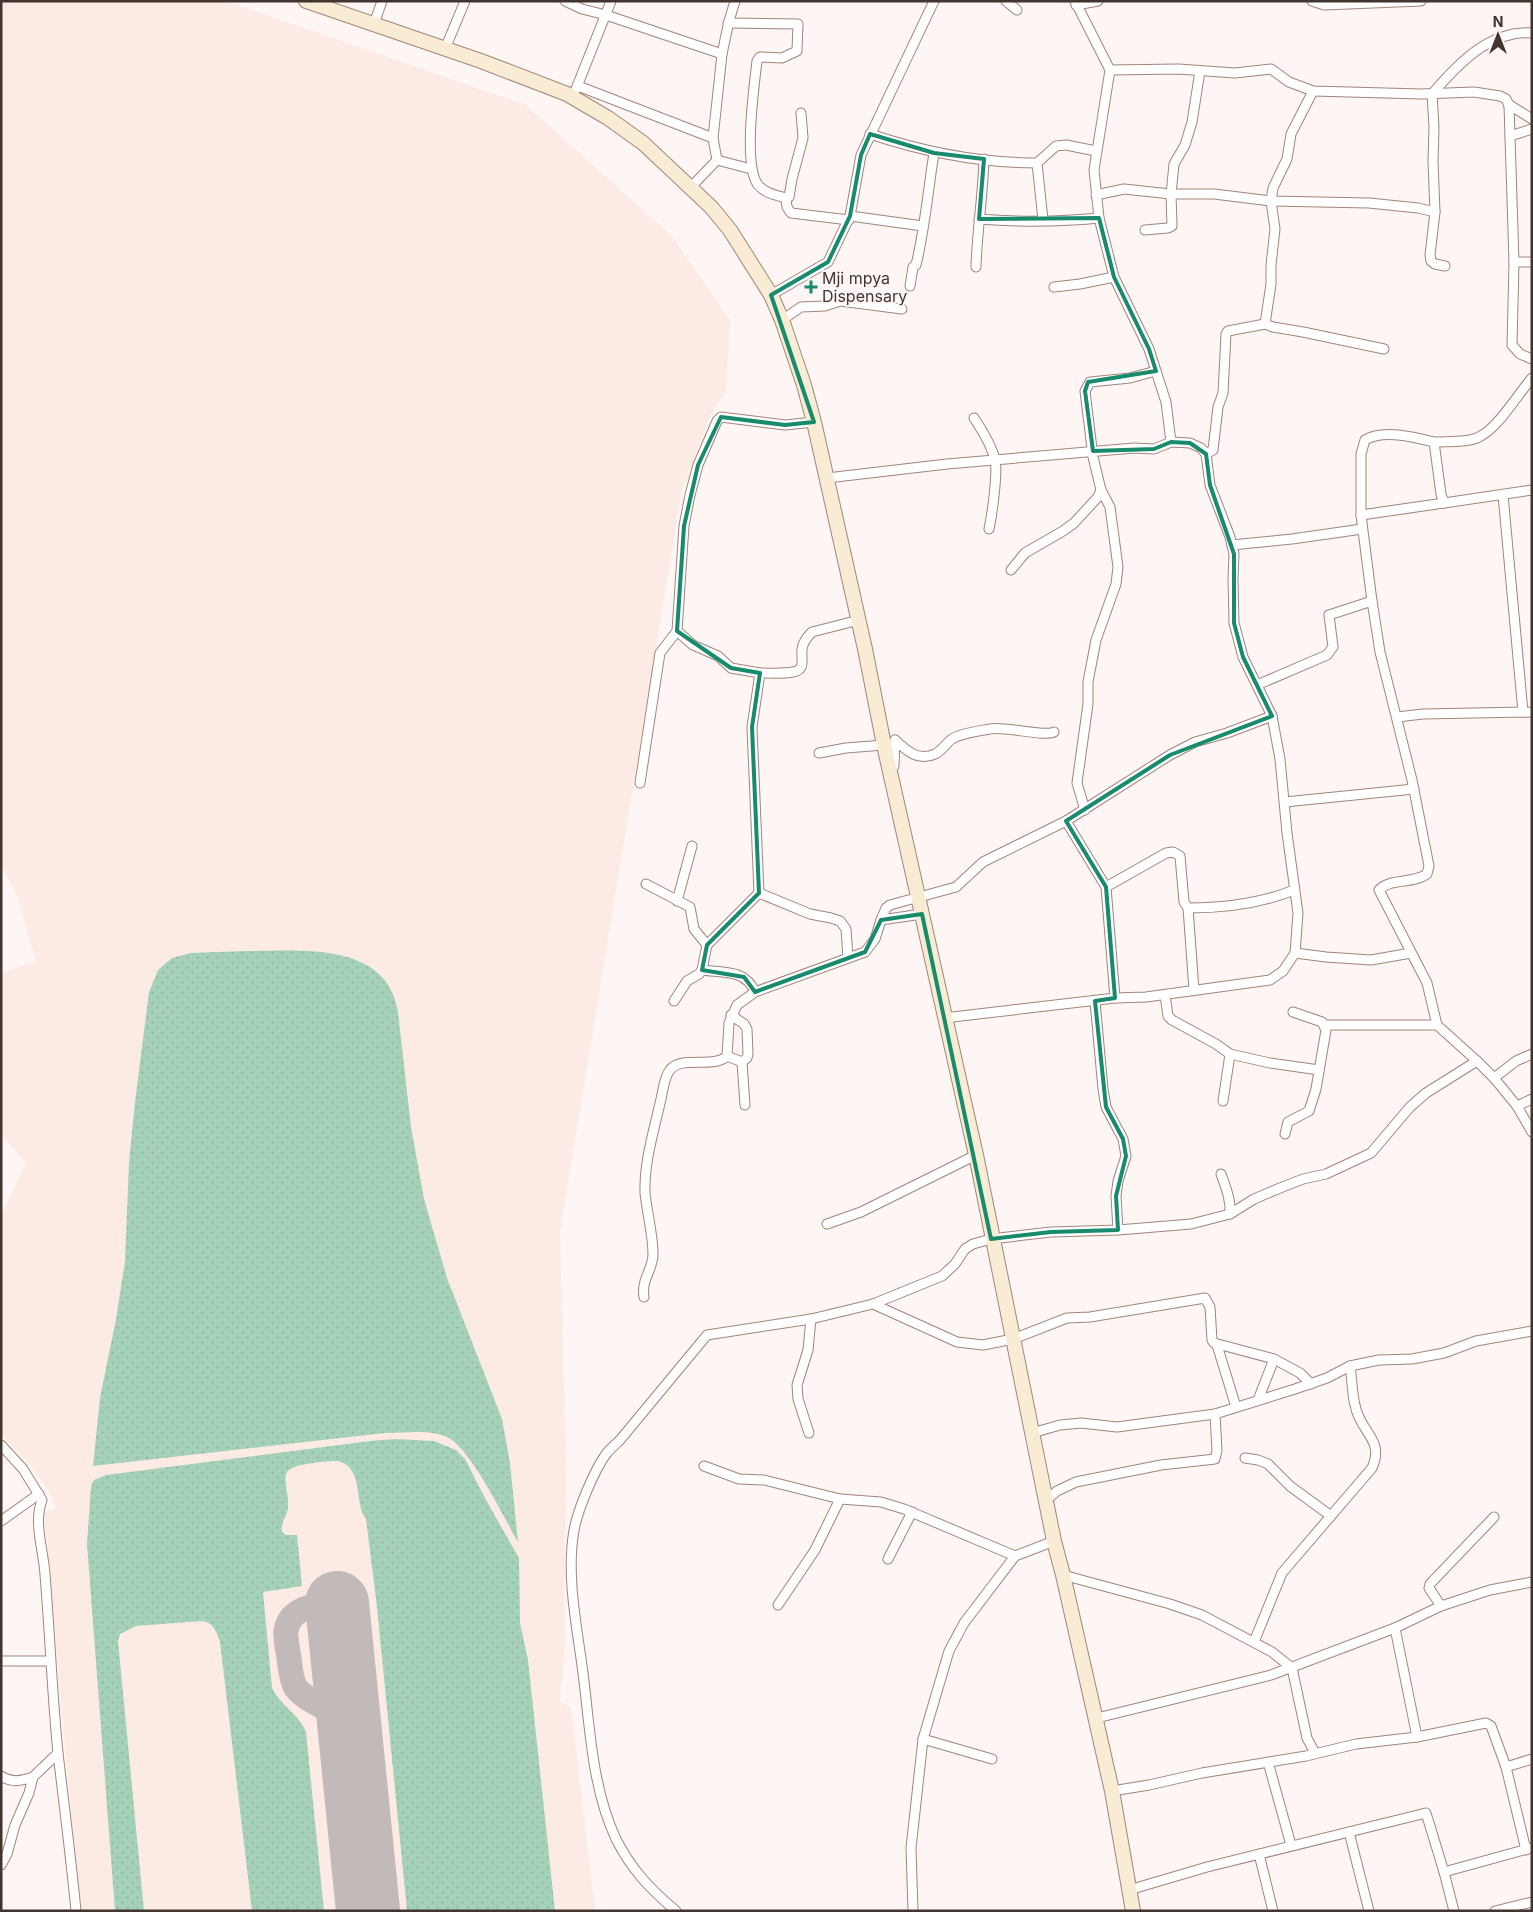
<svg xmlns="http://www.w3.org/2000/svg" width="1533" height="1912" viewBox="0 0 1533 1912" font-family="Inter,sans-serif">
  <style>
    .built { fill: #fcebe5 }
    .grass { fill: url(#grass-dots) }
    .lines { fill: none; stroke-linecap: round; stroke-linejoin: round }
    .taxiway { stroke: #c2bab8; stroke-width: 25 }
    .runway { stroke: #c2bab8; stroke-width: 64 }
    .minor-casing { stroke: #a2857a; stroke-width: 11 }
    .secondary-casing { stroke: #a2857a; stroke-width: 16 }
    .minor { stroke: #fff; stroke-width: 9 }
    .secondary { stroke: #f9ecd5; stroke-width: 14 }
    .marked { fill: none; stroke: #188b6c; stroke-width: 4; stroke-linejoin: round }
    .poi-dot { fill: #188b6c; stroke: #fdf6f4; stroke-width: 2 }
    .labels { text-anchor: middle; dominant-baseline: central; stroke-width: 4; stroke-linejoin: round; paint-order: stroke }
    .poi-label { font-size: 16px; fill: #413530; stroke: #fdf6f4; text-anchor: start }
  </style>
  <defs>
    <pattern id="grass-dots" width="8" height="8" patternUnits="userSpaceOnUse" patternTransform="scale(1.25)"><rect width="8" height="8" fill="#a6d1b9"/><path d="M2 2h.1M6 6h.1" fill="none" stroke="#90b49f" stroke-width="1.8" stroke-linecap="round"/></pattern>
  </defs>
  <rect width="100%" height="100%" fill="#fdf6f4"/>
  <path class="built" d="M1,1H226L526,105L671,235L730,320L726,391L710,416L681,494L560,1232L566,1465L564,1663L559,1701L571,1708L595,1911H80L44,1513L56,1508L49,1491L30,1465L1,1434V1216L26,1163L1,1135V973L36,961L16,893L1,865Z"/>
  <g class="grass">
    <path d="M247,951C301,951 387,941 398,1012L411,1127L424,1199L447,1278L502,1419L510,1463L518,1542C504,1518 470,1447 447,1437C428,1429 405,1433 385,1433L93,1466L100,1398L116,1319L125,1261L129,1162L135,1102L149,992L158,970L172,958L191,953Z"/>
    <path d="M395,1439L434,1441L456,1450L465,1459L486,1500L519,1558L520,1623L528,1660L555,1911H407L377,1607L366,1519C353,1502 365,1468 338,1461C328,1461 289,1463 286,1474C284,1484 289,1496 288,1506C288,1516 280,1522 282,1532L286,1535H297L302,1586L263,1592L272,1688C280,1705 299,1714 306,1732L324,1911H252L220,1642C216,1631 214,1623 202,1621L136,1626L120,1634L118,1641L144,1911H115L87,1544L91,1486L94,1480L106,1475L370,1441Z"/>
  </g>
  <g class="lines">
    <path class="taxiway" d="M343,1668C344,1664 345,1660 346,1657C352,1646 359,1644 356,1629C351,1601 291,1596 286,1631C285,1639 288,1650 289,1658C290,1666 291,1680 296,1688C305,1700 334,1712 348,1720"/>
    <path class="runway" d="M337,1603L368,1911"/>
    <defs>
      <g id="minor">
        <path d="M565,1L582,9L606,15L722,54"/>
        <path d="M1006,1L1017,10"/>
        <path d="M1075,1L1110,70L1094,170L1099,218L1114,277L1149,349L1156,371L1130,378L1090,382L1085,391L1093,457L1101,490L1110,507L1118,567L1116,584L1096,640L1088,682V704L1077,783L1085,810"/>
        <path d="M1312,1L1324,5L1421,1"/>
        <path d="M1076,5L1098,1"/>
        <path d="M728,23L798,24L797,51L782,58L760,57L757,61C754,87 743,165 758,185C765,193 775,195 786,198L789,197L792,179L803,138L801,113"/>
        <path d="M374,24L382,1"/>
        <path d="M445,49L465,1"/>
        <path d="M1110,70L1178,69L1235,73L1271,69L1289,82L1313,91L1421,94L1474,92L1500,96L1506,99L1509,105L1514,262L1512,345L1520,354L1532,359"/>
        <path d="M578,86L713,138"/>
        <path d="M576,89L611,1"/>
        <path d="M1313,91L1291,134L1287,159L1273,188L1271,201L1275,229L1271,265V284L1265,324L1273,327L1303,332L1384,349"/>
        <path d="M1508,104L1532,119"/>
        <path d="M870,134C924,152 980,163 1037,163L1056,146L1066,145L1096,151"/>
        <path d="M1510,136L1532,129"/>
        <path d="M717,160L751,169"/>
        <path d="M1037,163L1043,220"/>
        <path d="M691,187L717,160L713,138L722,54L729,21L735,1"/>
        <path d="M1096,195L1124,189L1171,194L1174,164L1185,145L1192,122L1200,71"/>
        <path d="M786,198L787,207L791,213L849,220"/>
        <path d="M850,216L923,226"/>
        <path d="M979,219C1019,222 1059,222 1099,218"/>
        <path d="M1145,230L1168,228L1172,226L1171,194H1214L1271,201L1369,203L1418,208L1435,212"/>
        <path d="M1514,262H1532"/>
        <path d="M1445,266L1435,264L1431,261L1430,255L1435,212L1433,162L1434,127L1432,94C1457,65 1489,30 1532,33"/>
        <path d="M976,267C977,231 983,195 984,159"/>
        <path d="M910,286L913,267L916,265C925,228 928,190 934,153"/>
        <path d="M1054,287L1080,284L1114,277"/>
        <path d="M771,295L828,262L850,216L861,155L934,1"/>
        <path d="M782,320L801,307L825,306L840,301L902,309"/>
        <path d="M1156,371L1166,402L1171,442"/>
        <path d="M974,418C982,430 992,446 995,460C998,472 992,515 989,529"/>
        <path d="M1434,442C1414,437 1383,429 1365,440L1361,454V515L1372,601L1380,652L1412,780L1429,866L1427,874C1413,884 1390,878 1379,890L1427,983L1437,1025L1477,1061"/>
        <path d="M1206,454L1213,450L1218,407L1223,393L1226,334L1228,331L1265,324"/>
        <path d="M827,478L947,464L1134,448L1154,449L1171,442L1190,443L1201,448L1206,454L1210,485L1230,537L1234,554L1233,579L1234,623L1243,657L1272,716L1280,759L1287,833L1298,913L1295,953L1283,971L1270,980L1146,997L1115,998L944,1018"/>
        <path d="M1503,495L1523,712"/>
        <path d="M1444,503L1532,490"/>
        <path d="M1361,515L1444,503L1441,494L1434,442C1447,441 1464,443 1477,438C1498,429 1517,395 1532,378"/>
        <path d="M1232,545L1292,539L1362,529"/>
        <path d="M1011,570L1025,553L1063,531L1074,523L1098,497L1101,490"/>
        <path d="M677,631L693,645L718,656L731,668L760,673"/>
        <path d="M1257,685L1327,655L1333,647L1329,615L1372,601"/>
        <path d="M1397,717L1423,714L1532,712"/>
        <path d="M895,740C906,750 918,762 935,754C942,751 946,743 952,739C961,733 979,731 990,729C1003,726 1046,737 1054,732"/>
        <path d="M819,753L846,748L884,745"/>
        <path d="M890,770L894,766L895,740"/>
        <path d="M640,783L660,653L677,631L684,526L690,495L698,465L717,421L721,417L785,425L814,422"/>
        <path d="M1285,802L1414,789"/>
        <path d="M1066,821L1106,887L1166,853L1173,852L1180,856L1184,902L1188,908C1223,908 1262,903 1294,890"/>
        <path d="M646,884L690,907L694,929L707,945"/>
        <path d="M1106,887L1115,998"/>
        <path d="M677,901L692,846"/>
        <path d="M1188,908L1194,990"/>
        <path d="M881,920L886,908L890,905L956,887L983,862L1066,821L1170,755L1195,742L1227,733L1272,716"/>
        <path d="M1295,953L1326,957L1371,960L1411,953"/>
        <path d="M848,958L846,929L840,921L831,918L810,914L759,893L752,727L760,673C771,673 782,674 793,672C806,670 801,659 802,649C803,642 807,637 812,632L859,620"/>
        <path d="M702,970C724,973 745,969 755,992"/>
        <path d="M1165,995L1168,1016L1172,1020L1216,1044L1230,1054L1270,1063L1319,1070"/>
        <path d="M674,1001L687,981L699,974L702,970L707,945L759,893"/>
        <path d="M1095,1001L1103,1089L1106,1107L1123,1139L1126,1156L1118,1181L1116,1196L1118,1230"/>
        <path d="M731,1015L744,1024L747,1029L748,1054L747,1058L742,1062"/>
        <path d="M1325,1025H1437"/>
        <path d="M727,1056L742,1062L745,1105"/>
        <path d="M1494,1078L1517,1106L1532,1132"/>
        <path d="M1223,1101L1230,1054"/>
        <path d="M1517,1106L1532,1099"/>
        <path d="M1285,1134L1288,1122L1309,1111L1316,1089L1326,1030L1322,1022L1293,1012"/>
        <path d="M1221,1174C1226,1188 1231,1200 1230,1214"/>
        <path d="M827,1224L861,1212L976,1155"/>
        <path d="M644,1297C641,1279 653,1270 653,1254C653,1234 647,1213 645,1193C644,1162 654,1130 661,1099C663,1091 664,1077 670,1070C681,1055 714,1069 727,1056L729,1023L737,1005L755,992L865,952L875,939L881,920L922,914"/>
        <path d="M873,1304L957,1342L983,1345L1013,1339L1067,1318L1090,1317L1205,1298L1210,1307L1212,1340L1214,1343L1274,1359L1300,1373L1311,1384"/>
        <path d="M1217,1345L1236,1407"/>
        <path d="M1258,1400L1274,1359"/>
        <path d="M809,1433L798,1399L797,1385L808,1350L811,1319"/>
        <path d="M1032,1433L1060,1425L1081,1423L1117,1427L1215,1414L1295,1389L1327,1378L1350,1366L1379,1360L1412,1359L1444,1353L1476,1341L1532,1331"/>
        <path d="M1,1445L23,1469L42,1500C33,1523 44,1552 45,1575C50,1634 52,1693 58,1753C64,1805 71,1858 76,1911"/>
        <path d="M1245,1458L1258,1460L1268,1464L1290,1486L1331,1516"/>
        <path d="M704,1466L739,1479L764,1480L840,1499L815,1550L778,1605"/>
        <path d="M840,1499L881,1502L904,1509L1015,1556"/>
        <path d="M1046,1500L1057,1491L1076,1482L1161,1465L1215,1459L1217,1451L1215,1414"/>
        <path d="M1,1521L39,1494"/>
        <path d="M888,1559L912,1512"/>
        <path d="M1063,1575L1170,1604L1202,1615L1272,1652L1292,1668L1307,1738L1315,1753"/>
        <path d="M1441,1606L1429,1588L1430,1584L1494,1517"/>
        <path d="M1395,1628L1417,1737"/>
        <path d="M1254,1642L1282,1573L1372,1468C1385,1439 1360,1433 1355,1405C1352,1393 1352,1379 1350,1366"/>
        <path d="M1,1661H50"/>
        <path d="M1097,1718L1271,1675L1395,1628L1441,1606L1490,1590L1532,1582"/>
        <path d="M923,1739L992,1759"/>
        <path d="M1268,1762L1291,1845"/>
        <path d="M1,1776C12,1783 21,1781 33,1777"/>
        <path d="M1112,1791L1149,1785L1202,1773L1306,1756L1356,1744L1417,1737L1486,1723L1491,1726L1506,1767"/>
        <path d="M1349,1832L1369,1911"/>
        <path d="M1526,1850L1506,1767L1532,1759"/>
        <path d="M1259,1854L1273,1911"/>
        <path d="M1,1865L7,1854L15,1825L29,1793L33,1777L58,1753"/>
        <path d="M1444,1872L1531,1848"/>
        <path d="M1129,1890L1207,1867L1426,1813L1444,1872L1454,1911"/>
        <path d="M676,1911C650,1889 631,1869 616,1839C592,1788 590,1728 583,1673C577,1626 566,1577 574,1530C578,1509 594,1471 606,1454C610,1449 615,1445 620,1440L707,1335L811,1319L873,1304L942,1276L955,1264L965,1249L973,1244L991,1239L1051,1232L1118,1230L1191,1224L1230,1214L1254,1199L1280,1188L1303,1179L1326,1174L1371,1153L1410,1107L1426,1093L1477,1061L1494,1078L1516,1061L1532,1054"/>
        <path d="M913,1911L911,1848L923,1739L949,1651L964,1623L1015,1556L1054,1541"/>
        <path d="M1495,1911L1532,1902"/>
      </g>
      <path id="secondary" d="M306,1L481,61L567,94L608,118L643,143L711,207L730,230L771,295L782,320L804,385L814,422L865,649L884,745L976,1155L1054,1541L1063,1575L1112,1791L1133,1911"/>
    </defs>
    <use href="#minor" class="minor-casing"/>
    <use href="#secondary" class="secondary-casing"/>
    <use href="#minor" class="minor"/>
    <use href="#secondary" class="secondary"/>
  </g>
  <path class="marked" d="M870,134L934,153L984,159L979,219L1099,218L1114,277L1149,349L1156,371L1088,382L1085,391L1093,451L1154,449L1171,442L1190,443L1206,454L1210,485L1234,554V623L1243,657L1272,716L1170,755L1066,821L1106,887L1115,998L1095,1001L1106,1107L1123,1139L1126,1156L1116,1196L1118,1230L1051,1232L991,1239L922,914L881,920L865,952L755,992L744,977L702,970L707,945L759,893L752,727L760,673L731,668L677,631L684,526L698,465L721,417L785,425L814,422L771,295L828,262L850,216L861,155Z"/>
  <path class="poi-dot" d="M808.5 279.5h5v5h5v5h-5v5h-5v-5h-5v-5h5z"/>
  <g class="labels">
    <g class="poi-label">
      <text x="822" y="278">Mji mpya<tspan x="822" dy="18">Dispensary</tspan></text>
    </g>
  </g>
  <rect width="1533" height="1912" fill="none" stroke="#413530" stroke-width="5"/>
  <g transform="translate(1498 35)" stroke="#fdf6f4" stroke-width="4" paint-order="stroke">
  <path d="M0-4L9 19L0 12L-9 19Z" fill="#413530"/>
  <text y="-8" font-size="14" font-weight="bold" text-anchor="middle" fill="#413530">N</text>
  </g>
</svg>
